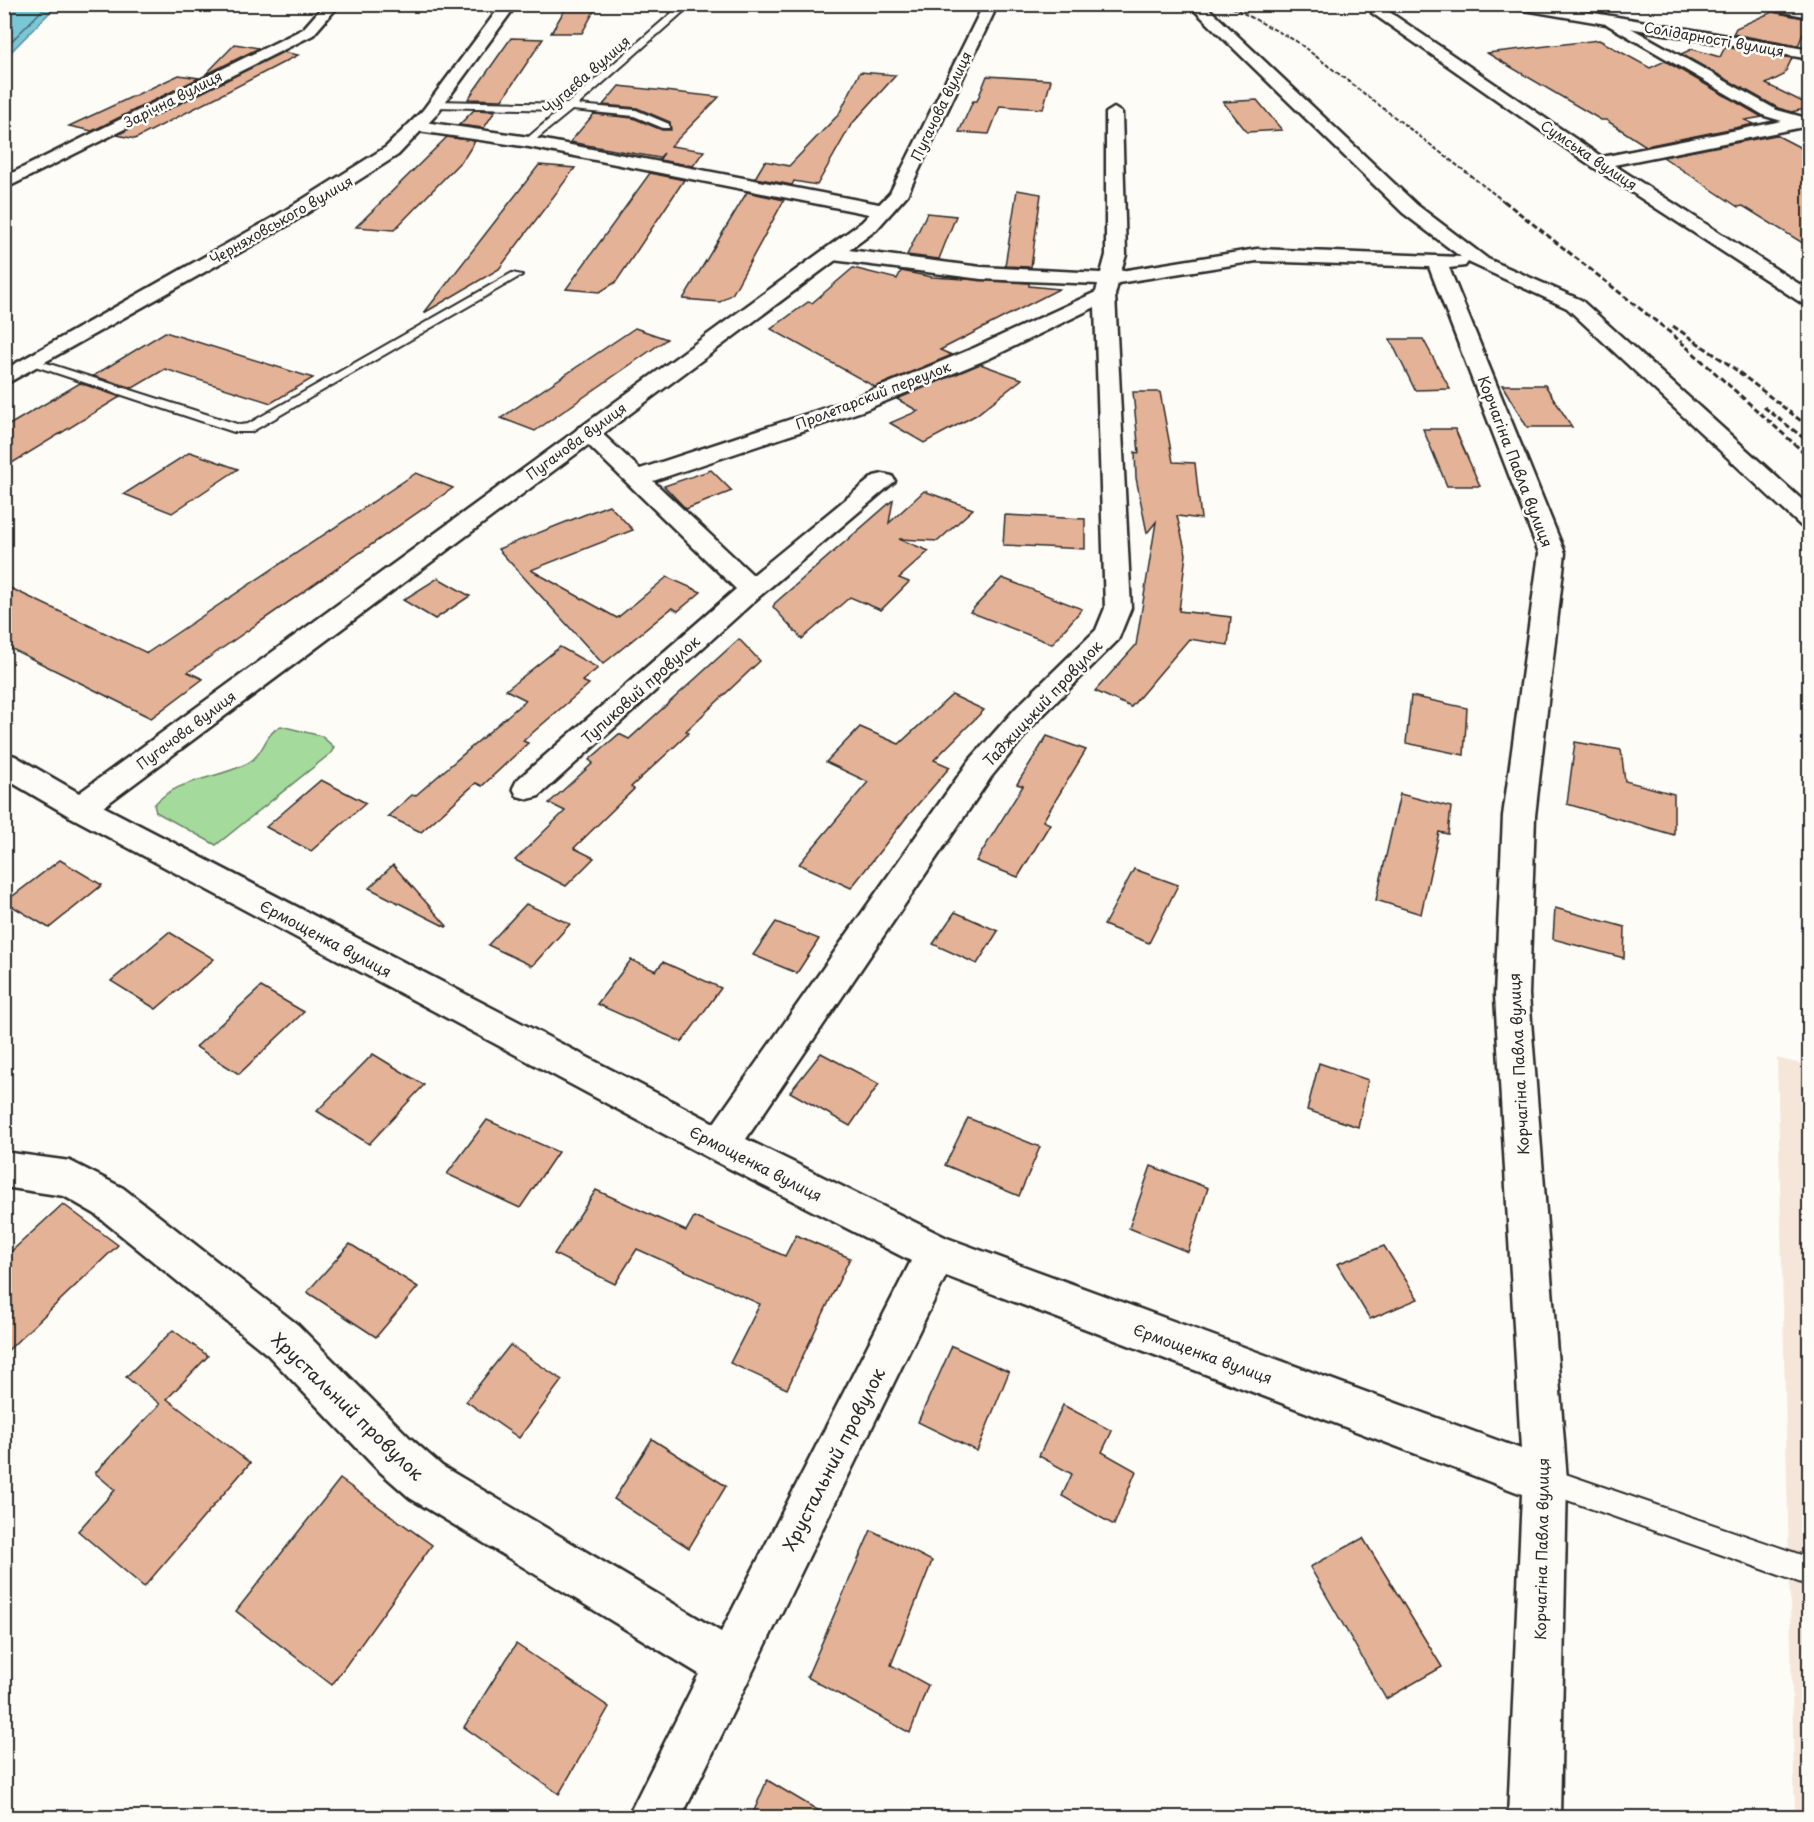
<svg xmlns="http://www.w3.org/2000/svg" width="1814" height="1822" viewBox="0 0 1814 1822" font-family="'Playpen Sans',sans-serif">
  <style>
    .built { fill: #f6e6da }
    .green { fill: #a5da9d; stroke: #688264; stroke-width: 1.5 }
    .water { fill: #7ac7d8; stroke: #5a8993; stroke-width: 1.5 }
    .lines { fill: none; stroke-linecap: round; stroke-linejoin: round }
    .shore { stroke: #4b6970; stroke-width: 1.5 }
    .building { fill: #e4b296; stroke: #2b2b2b; stroke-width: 1.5 }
    .lane-casing { stroke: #2b2b2b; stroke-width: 4 }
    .street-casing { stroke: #2b2b2b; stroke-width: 5 }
    .secondary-casing { stroke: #2b2b2b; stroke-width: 5 }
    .lane { fill: #fdfcf7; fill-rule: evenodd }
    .street { fill: #fdfcf7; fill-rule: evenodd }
    .secondary { fill: #fdfcf7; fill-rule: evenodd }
    .rail-far1 { stroke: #2b2b2b; stroke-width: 2; stroke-dasharray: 4.5 2; stroke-linecap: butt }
    .rail { stroke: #2b2b2b; stroke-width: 3; stroke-dasharray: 6 3; stroke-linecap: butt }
    .labels { text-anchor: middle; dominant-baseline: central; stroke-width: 5; stroke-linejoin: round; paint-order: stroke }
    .far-street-label { font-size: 14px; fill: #2b2b2b; stroke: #fdfcf7 }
    .street-label { font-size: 15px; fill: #2b2b2b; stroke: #fdfcf7 }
    .near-street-label { font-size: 18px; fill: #2b2b2b; stroke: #fdfcf7 }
  </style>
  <rect width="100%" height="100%" fill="#fdfcf7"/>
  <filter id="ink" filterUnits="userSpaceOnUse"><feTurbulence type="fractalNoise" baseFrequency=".0167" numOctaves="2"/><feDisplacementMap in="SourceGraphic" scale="12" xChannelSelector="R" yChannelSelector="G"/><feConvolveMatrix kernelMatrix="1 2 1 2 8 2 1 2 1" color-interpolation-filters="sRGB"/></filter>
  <g filter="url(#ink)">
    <path class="built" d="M1777,1058L1810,1066L1809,1818L1795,1817Z"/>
    <path class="green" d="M281,726L321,736L334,747L331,753L216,845L156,812L154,805C177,778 219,779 248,763C265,753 264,734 281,726Z"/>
    <path class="water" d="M5,4L57,5L5,58L4,5Z"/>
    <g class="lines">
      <path class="shore" d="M4,49L48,4"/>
    </g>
    <g class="building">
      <path d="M568,4H598L582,33H551Z"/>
      <path d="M1772,12L1809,19L1798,46L1733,34L1736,28Z"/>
      <path d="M511,38L543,39L502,100L468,99Z"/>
      <path d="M1599,40L1650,68L1665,61L1762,117L1745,120L1754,124L1646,146L1606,120H1601L1487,53Z"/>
      <path d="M235,44L259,48L205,75Z"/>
      <path d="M1725,47L1792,58L1784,75L1766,84L1809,105V108L1791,112L1778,108L1681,54L1692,49L1720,57Z"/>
      <path d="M283,52L298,55L135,139L117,135Z"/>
      <path d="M860,72L896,75L851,125L817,185L794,181L792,185L755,178L765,161L789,166L839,114Z"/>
      <path d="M179,75L199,78L92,131L69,126Z"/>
      <path d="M987,76L1051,80L1043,109L1000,106L989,134L959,132L973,101H977Z"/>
      <path d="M619,86L719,97L671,146L704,151L693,166L659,160L664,153L659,158L570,142L594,114L633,118L662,130H671L670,122L637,108L603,105Z"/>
      <path d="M1257,100L1282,130L1247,132L1223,102Z"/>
      <path d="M474,110L495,111L484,128L459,125Z"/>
      <path d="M1776,135L1809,152V247L1743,206L1738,207L1663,157Z"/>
      <path d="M447,137L475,141L465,157L394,230L356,227Z"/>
      <path d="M539,165L575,168L499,269L424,313Z"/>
      <path d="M650,173L684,180L616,282L600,292L566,289Z"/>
      <path d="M1017,190L1041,194L1031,267L1005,266Z"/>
      <path d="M747,192L784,200L733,293L720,302L683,299Z"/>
      <path d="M927,213L956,216L939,259L907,255Z"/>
      <path d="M853,268L897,279L901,271L932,277L1029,283V286L1059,289L940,350L952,355L875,387L771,329L808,302L812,303Z"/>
      <path d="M635,328L667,339L535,431L501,418Z"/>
      <path d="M165,332L313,378L271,403L165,369L133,388L93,376Z"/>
      <path d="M1390,339H1423L1450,389L1415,390Z"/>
      <path d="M980,364L1022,379L976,415L924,443L890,423L918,411L897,399Z"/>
      <path d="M80,383L120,397L4,468V428Z"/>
      <path d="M1502,385H1545L1572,427H1527Z"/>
      <path d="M1133,392H1160L1173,462L1195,463L1201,519L1177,516L1186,554L1179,611L1231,617L1228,645L1189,639L1131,707L1095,691L1136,645L1156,522L1147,533L1136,478L1135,452L1139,453Z"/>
      <path d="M1423,429H1455L1480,486H1447Z"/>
      <path d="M190,452L238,469L172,513L124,494Z"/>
      <path d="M711,470L732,491L686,509L664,486Z"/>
      <path d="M416,473L453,488L188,672L203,679L151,718L4,645V585L147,653Z"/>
      <path d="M924,491L973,509L938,541L899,539L929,551L899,578L909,582L881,610L850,597L802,639L773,607L775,603L893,500L889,523Z"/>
      <path d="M609,505L633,530L531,570L617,618L667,577L701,592L678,611L672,608L603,664L498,549Z"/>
      <path d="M1005,515L1085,519V549L1003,545Z"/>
      <path d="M438,578L470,596L435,619L403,600Z"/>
      <path d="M1002,578L1082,609L1052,644L970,612Z"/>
      <path d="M739,639L760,661L686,731L689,733L631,787L634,789L574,848L594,858L566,886L515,860L565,811L549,803L593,763L589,760L619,734L629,739Z"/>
      <path d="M560,647L598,668L582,681L589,684L523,741L528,743L482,786L476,783L421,832L388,816L412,795L415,796L526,700L506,690Z"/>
      <path d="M952,695L984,710L934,760L950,767L906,818L851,888L799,864L868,782L826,762L860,727L899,744Z"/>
      <path d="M1411,696L1467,708L1464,755L1406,743Z"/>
      <path d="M1047,736L1086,750L1043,821L1050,824L1018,877L976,861L1023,786L1017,784Z"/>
      <path d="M1575,742L1621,750L1625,781L1674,794V835L1567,804Z"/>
      <path d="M321,780L366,803L311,851L266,827Z"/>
      <path d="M1400,794L1451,807L1448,834L1439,832L1421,914L1376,900Z"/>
      <path d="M60,860L102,885L49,928L5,902Z"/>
      <path d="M393,865L447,926L446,927L369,888Z"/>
      <path d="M1134,869L1178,885L1149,943L1104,925Z"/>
      <path d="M526,904L570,924L532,966L488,945Z"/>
      <path d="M1555,908L1625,927L1624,958L1553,939Z"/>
      <path d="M955,912L998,931L977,964L933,944Z"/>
      <path d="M776,922L819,939L797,973L753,955Z"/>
      <path d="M169,932L214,959L156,1009L111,981Z"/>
      <path d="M631,960L656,971L663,962L721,988L682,1042L597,1004Z"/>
      <path d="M261,987L304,1012L239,1074L196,1047Z"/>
      <path d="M821,1053L879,1084L850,1126L790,1092Z"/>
      <path d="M373,1054L424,1085L369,1144L317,1111Z"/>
      <path d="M1319,1063L1368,1080L1358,1127L1307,1110Z"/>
      <path d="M968,1118L1040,1147L1019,1196L945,1165Z"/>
      <path d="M487,1120L558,1152L520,1208L447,1174Z"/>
      <path d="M1151,1166L1208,1188L1188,1252L1129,1228Z"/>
      <path d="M596,1190L686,1231L694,1217L785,1256L796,1235L850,1258L787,1389L730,1363L760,1304L637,1249L615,1284L554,1254Z"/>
      <path d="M63,1204L118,1245L4,1354V1258Z"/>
      <path d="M350,1244L418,1287L376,1337L307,1292Z"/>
      <path d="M1384,1246L1418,1299L1370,1319L1337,1264Z"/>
      <path d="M173,1330L208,1356L167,1399L250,1463L144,1587L78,1531L115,1490L95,1473L160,1404L126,1377Z"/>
      <path d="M510,1345L562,1380L519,1438L466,1401Z"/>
      <path d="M952,1346L1009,1372L977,1451L918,1422Z"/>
      <path d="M1063,1405L1112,1431L1102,1452L1136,1471L1114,1525L1062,1496L1072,1474L1039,1456Z"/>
      <path d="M652,1439L726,1486L689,1548L614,1499Z"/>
      <path d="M340,1479L432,1545L332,1685L236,1611Z"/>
      <path d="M871,1530L932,1561L891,1665L928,1685L910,1733L807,1677Z"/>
      <path d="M1363,1538L1442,1667L1386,1699L1310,1567Z"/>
      <path d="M516,1644L609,1707L559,1794L464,1727Z"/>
      <path d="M767,1780L831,1818H751Z"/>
    </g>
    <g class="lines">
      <defs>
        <g id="lane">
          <path d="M682,4H692L578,105L636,110L669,124V128H663L634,116L572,110L529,145L524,142L525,140L560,110L436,107L431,104L436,101L567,104Z"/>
          <path d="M512,273L522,275L251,432H234L26,363L27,360H37L240,425L248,424Z"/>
          <path d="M1545,1467L1810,1558V1586L1536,1489L1532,1480L1536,1471Z"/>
        </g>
        <g id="street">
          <path d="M325,4H340L313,35L4,189V177L303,29Z"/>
          <path d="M1188,4H1204L1417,205L1488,259L1581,300L1810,507V528L1801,526L1567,308L1468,262L1465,266L1449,268L1565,553L1535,816L1529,995L1567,1480L1560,1818H1508L1522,1494L946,1276L681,1818H627L699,1674L410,1498L377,1469L268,1355L95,1214L64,1196L4,1187V1152L70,1161L123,1188L298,1325L409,1437L442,1466L721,1632L911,1261L707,1157L69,816L65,808L69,800L80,797L91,800L714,1123L969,761L1016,708L1096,630L1105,608L1095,307L990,358L862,411L653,481L753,575L874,476L883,474L892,476L895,481L761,595L539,796L528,799L517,796L513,788L517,780L736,589L575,432L579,427H595L640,469L846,401L974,348L1096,292L1098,284L981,279L833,260L823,254L833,248L981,267L1101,273L1106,255V113L1114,108L1122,113L1126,255L1121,271L1257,249L1461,257L1403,213ZM1257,261L1429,267L1539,553L1503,816L1495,995L1521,1449L947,1238L746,1139L991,777L1036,722L1118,640L1131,608L1115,295L1118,283Z"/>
          <path d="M1372,4H1386L1385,9L1602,157L1782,121L1765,116L1608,25L1606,22L1608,19L1613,18L1777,110L1810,119V129L1803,127L1614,165L1810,291V306L1803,304L1593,167L1372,13Z"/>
          <path d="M1755,4H1787L1810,9V17L1762,8Z"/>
          <path d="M417,121L529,137L884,205L893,211L884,217L529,147L411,130L409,126Z"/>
        </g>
        <g id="secondary">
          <path d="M502,4H517L435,116L398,155L290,224L4,385V370L276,216L386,147L423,110Z"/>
          <path d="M984,4H998L907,195L876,230L91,816L80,819L69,816L4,778V753L15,756L79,793L862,222L890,193Z"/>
          <path d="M1506,4H1541L1810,50V59L1513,8Z"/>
        </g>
      </defs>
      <use href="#lane" class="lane-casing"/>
      <use href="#street" class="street-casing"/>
      <use href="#secondary" class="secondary-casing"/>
      <use href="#lane" class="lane"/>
      <use href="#street" class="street"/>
      <use href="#secondary" class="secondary"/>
      <path class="rail-far1" d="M1226,4L1296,41L1506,203"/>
      <g class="rail">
        <path d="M1504,201L1672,334L1810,458"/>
        <path d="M1673,326L1731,366L1810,428"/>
        <path d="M1764,407L1810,443"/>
      </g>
    </g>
  </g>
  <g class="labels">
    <g class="far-street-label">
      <text transform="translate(1714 39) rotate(10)">Солідарності вулиця</text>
      <text transform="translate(586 75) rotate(-41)">Чугаєва вулиця</text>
      <text transform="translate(173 99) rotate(-27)">Зарічна вулиця</text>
      <text transform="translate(941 106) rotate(-64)">Пугачова вулиця</text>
      <text transform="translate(1589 155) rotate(34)">Сумська вулиця</text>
      <text transform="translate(281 220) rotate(-30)">Черняховського вулиця</text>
      <text transform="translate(873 395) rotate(-21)">Пролетарский переулок</text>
      <text transform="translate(576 441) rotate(-36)">Пугачова вулиця</text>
      <text transform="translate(186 730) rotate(-37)">Пугачова вулиця</text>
    </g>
    <g class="street-label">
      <text transform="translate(1516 461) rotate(69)">Корчагіна Павла вулиця</text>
      <text transform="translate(640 689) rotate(-42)">Тупиковий провулок</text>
      <text transform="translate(1042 703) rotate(-47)">Таджицький провулок</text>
      <text transform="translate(326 938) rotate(28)">Єрмощенка вулиця</text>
      <text transform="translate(1518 1064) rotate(-93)">Корчагіна Павла вулиця</text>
      <text transform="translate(756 1163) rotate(27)">Єрмощенка вулиця</text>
      <text transform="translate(1203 1353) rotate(20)">Єрмощенка вулиця</text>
      <text transform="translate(1541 1549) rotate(-89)">Корчагіна Павла вулиця</text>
    </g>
    <g class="near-street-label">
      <text transform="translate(348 1406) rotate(44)">Хрустальний провулок</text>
      <text transform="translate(833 1459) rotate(-63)">Хрустальний провулок</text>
    </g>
  </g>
  <rect width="1814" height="1822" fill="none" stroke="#fdfcf7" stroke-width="24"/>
  <rect x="12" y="12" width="1790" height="1798" fill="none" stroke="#2b2b2b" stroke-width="2" filter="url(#ink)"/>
</svg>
